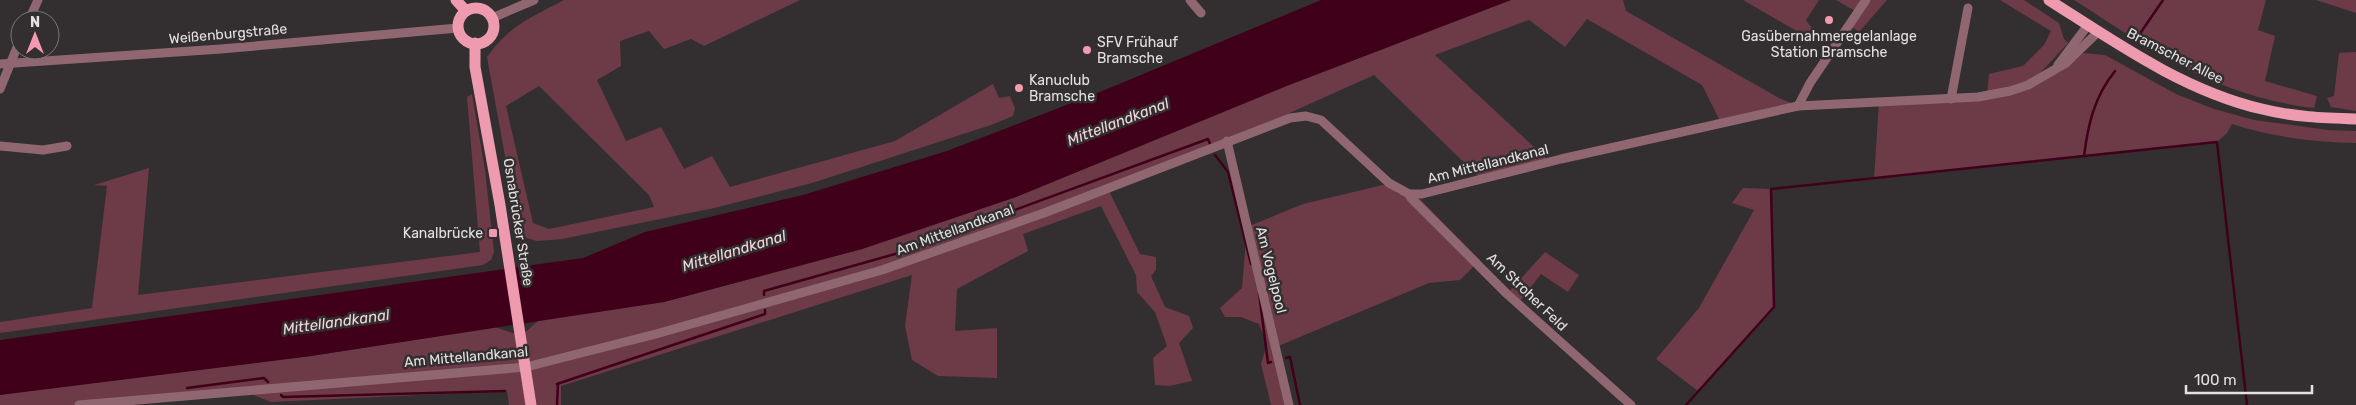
<svg xmlns="http://www.w3.org/2000/svg" width="2356" height="405" viewBox="0 0 2356 405" font-family="Rubik,sans-serif">
  <style>
    .green { fill: #6d3a47; fill-rule: evenodd }
    .water { fill: #41001a }
    .lines { fill: none; stroke-linecap: round; stroke-linejoin: round }
    .stream { stroke: #41001a; stroke-width: 2.5 }
    .minor { stroke: #906770; stroke-width: 9 }
    .major { stroke: #ef9baf; stroke-width: 11 }
    .poi-dot { fill: #f29aaf; stroke: #332f30; stroke-width: 2 }
    .labels { text-anchor: middle; dominant-baseline: central; stroke-width: 5; stroke-linejoin: round; paint-order: stroke }
    .street-label { font-size: 14px; fill: #e4e1e2; stroke: #332f30 }
    .poi-label { font-size: 14px; fill: #e4e1e2; stroke: #332f30; text-anchor: start }
    .water-label { font-size: 15px; font-style: italic; fill: #f1d6dc; stroke: #332f30 }
  </style>
  <rect width="100%" height="100%" fill="#332f30"/>
  <g class="green">
    <path d="M564,0H800L704,46L691,39L664,49L649,31L620,41L621,66L597,80L626,141L661,127L684,169L712,156L730,187L895,141L993,84L999,98L1010,96L1015,108L1013,116L991,125L812,183L714,208L562,239L537,241L524,237L517,222L487,57C510,25 530,18 564,0ZM539,86L649,195L654,207L549,229L533,223L506,106Z"/>
    <path d="M1511,0H1623L1626,11L1779,98L1798,106L1721,123L1702,85L1587,19L1565,47L1529,20L1435,55L1548,160L1479,177L1374,75L1227,141L1108,189L1140,254L1156,257V270L1151,276L1165,307L1189,316L1193,328L1179,343L1192,381L1169,386L1155,385L1153,358L1167,346L1155,312L1137,292L1136,275L1101,206L1023,234L1028,251L957,289L955,331L997,328V378L938,376L912,360L905,326L912,275L561,386V405H509L507,391H505L271,402L243,391L79,405H0V395L19,392L311,356L495,327L521,336L539,320L664,302L862,249L1016,197L1289,85Z"/>
    <path d="M1743,0H1819L1806,20L1817,35L1812,40Z"/>
    <path d="M1836,0H1887L1859,32L1849,25L1857,12Z"/>
    <path d="M2000,0H2024L2059,23L2064,39L2068,43L2029,85C2051,78 2066,70 2083,53L2105,55L2176,94L2214,109L2254,120L2328,130L2356,131V143C2314,142 2272,137 2232,124L2227,133L2217,142L1874,179L1879,102L1987,96L1989,74L2023,66L2044,45L2051,31Z"/>
    <path d="M2074,0H2266L2258,30L2275,36L2265,81L2317,96L2314,108C2218,97 2153,51 2074,0Z"/>
    <path d="M2316,0H2356V13Z"/>
    <path d="M2356,52V111L2331,107L2327,98L2334,96L2339,53Z"/>
    <path d="M472,94L485,170L494,252L491,260L483,265L0,333V322L92,308L107,186L94,185L149,168L138,295L480,252L467,97Z"/>
    <path d="M1387,184L1398,194L1412,191L1480,260L1460,280L1429,283L1276,347L1289,405H1271L1261,364L1267,344L1259,324L1241,317H1225L1220,308L1242,288L1247,227L1303,204Z"/>
    <path d="M1743,188L1771,189L1774,307L1698,391L1656,359L1699,308L1754,210L1732,203Z"/>
    <path d="M1545,252L1579,275L1568,292L1541,274L1518,304L1507,294Z"/>
  </g>
  <path class="water" d="M1321,0H1511L1289,85L1016,197L862,249L664,302L311,356L0,395V340L583,258L645,232L803,195L947,151L1095,94Z"/>
  <g class="lines">
    <g class="stream">
      <path d="M2139,35L2163,0"/>
      <path d="M1215,155L1228,172L1251,264"/>
      <path d="M2084,156L2217,142L2247,405"/>
      <path d="M1259,293L1268,363L1271,362"/>
      <path d="M764,295V291L895,254L1208,139L1210,144"/>
      <path d="M1286,358L1290,357L1300,405"/>
      <path d="M557,384L765,314V310"/>
      <path d="M187,388L264,378L268,382"/>
      <path d="M281,395L283,397L505,391"/>
      <path d="M557,405L558,384"/>
      <path d="M1686,405L1774,307L1771,189L2084,156C2088,125 2094,97 2115,71"/>
    </g>
    <g class="minor">
      <path d="M1190,0L1201,13"/>
      <path d="M492,18L534,0"/>
      <path d="M29,20L38,0"/>
      <path d="M0,64L221,49L458,28"/>
      <path d="M2058,65L2088,25"/>
      <path d="M0,89L20,40"/>
      <path d="M1951,99L1968,8"/>
      <path d="M1798,106L1810,83L1866,0"/>
      <path d="M1227,141L1289,405"/>
      <path d="M0,146L43,150L67,146"/>
      <path d="M1409,194L1411,198L1507,294L1631,405"/>
      <path d="M79,405L526,367L656,334L882,270L1044,213L1290,118L1306,116L1321,120L1389,183L1409,194H1422L1561,159L1798,106L1978,97L2010,91L2028,85L2066,63L2098,32"/>
    </g>
    <g class="major">
      <path d="M456,0L466,11"/>
      <path d="M2049,0C2115,42 2184,91 2262,109C2293,117 2324,118 2356,119"/>
      <circle cx="476" cy="26" r="18"/>
      <path d="M475,43V67L500,205L531,405"/>
    </g>
  </g>
  <g class="poi-dot">
    <circle cx="1829" cy="20" r="5"/>
    <circle cx="1087" cy="50" r="5"/>
    <circle cx="1019" cy="88" r="5"/>
    <rect x="488" y="228" width="10" height="10" rx="2.5"/>
  </g>
  <g class="labels">
    <g class="street-label">
      <text transform="translate(228 34) rotate(-5)">Weißenburgstraße</text>
      <text transform="translate(2175 56) rotate(27)">Bramscher Allee</text>
      <text transform="translate(1488 164) rotate(-14)">Am Mittellandkanal</text>
      <text transform="translate(518 222) rotate(81)">Osnabrücker Straße</text>
      <text transform="translate(955 230) rotate(-20)">Am Mittellandkanal</text>
      <text transform="translate(1271 270) rotate(76)">Am Vogelpool</text>
      <text transform="translate(1527 292) rotate(44)">Am Stroher Feld</text>
      <text transform="translate(466 357) rotate(-5)">Am Mittellandkanal</text>
    </g>
    <g class="poi-label">
      <text x="1829" y="36" text-anchor="middle">Gasübernahmeregelanlage<tspan x="1829" dy="16">Station Bramsche</tspan></text>
      <text x="1097" y="42">SFV Frühauf<tspan x="1097" dy="16">Bramsche</tspan></text>
      <text x="1029" y="80">Kanuclub<tspan x="1029" dy="16">Bramsche</tspan></text>
      <text x="483" y="233" text-anchor="end">Kanalbrücke</text>
    </g>
    <g class="water-label">
      <text transform="translate(1118 122) rotate(-21)">Mittellandkanal</text>
      <text transform="translate(734 251) rotate(-17)">Mittellandkanal</text>
      <text transform="translate(336 322) rotate(-8)">Mittellandkanal</text>
    </g>
  </g>
  <g transform="translate(35 35)"><circle r="24" fill="#332f30" stroke="#7a7677"/>
  <path d="M0-4L9 19L0 12L-9 19Z" fill="#f29aaf"/>
  <text y="-8" font-size="14" font-weight="bold" text-anchor="middle" fill="#e4e1e2">N</text>
  </g>
  <path d="M2186 385v8h126v-8" fill="none" stroke="#e4e1e2" stroke-width="2.5"/>
  <text x="2194" y="385" font-size="15" fill="#e4e1e2" stroke="#332f30" stroke-width="4" paint-order="stroke">100 m</text>
</svg>
